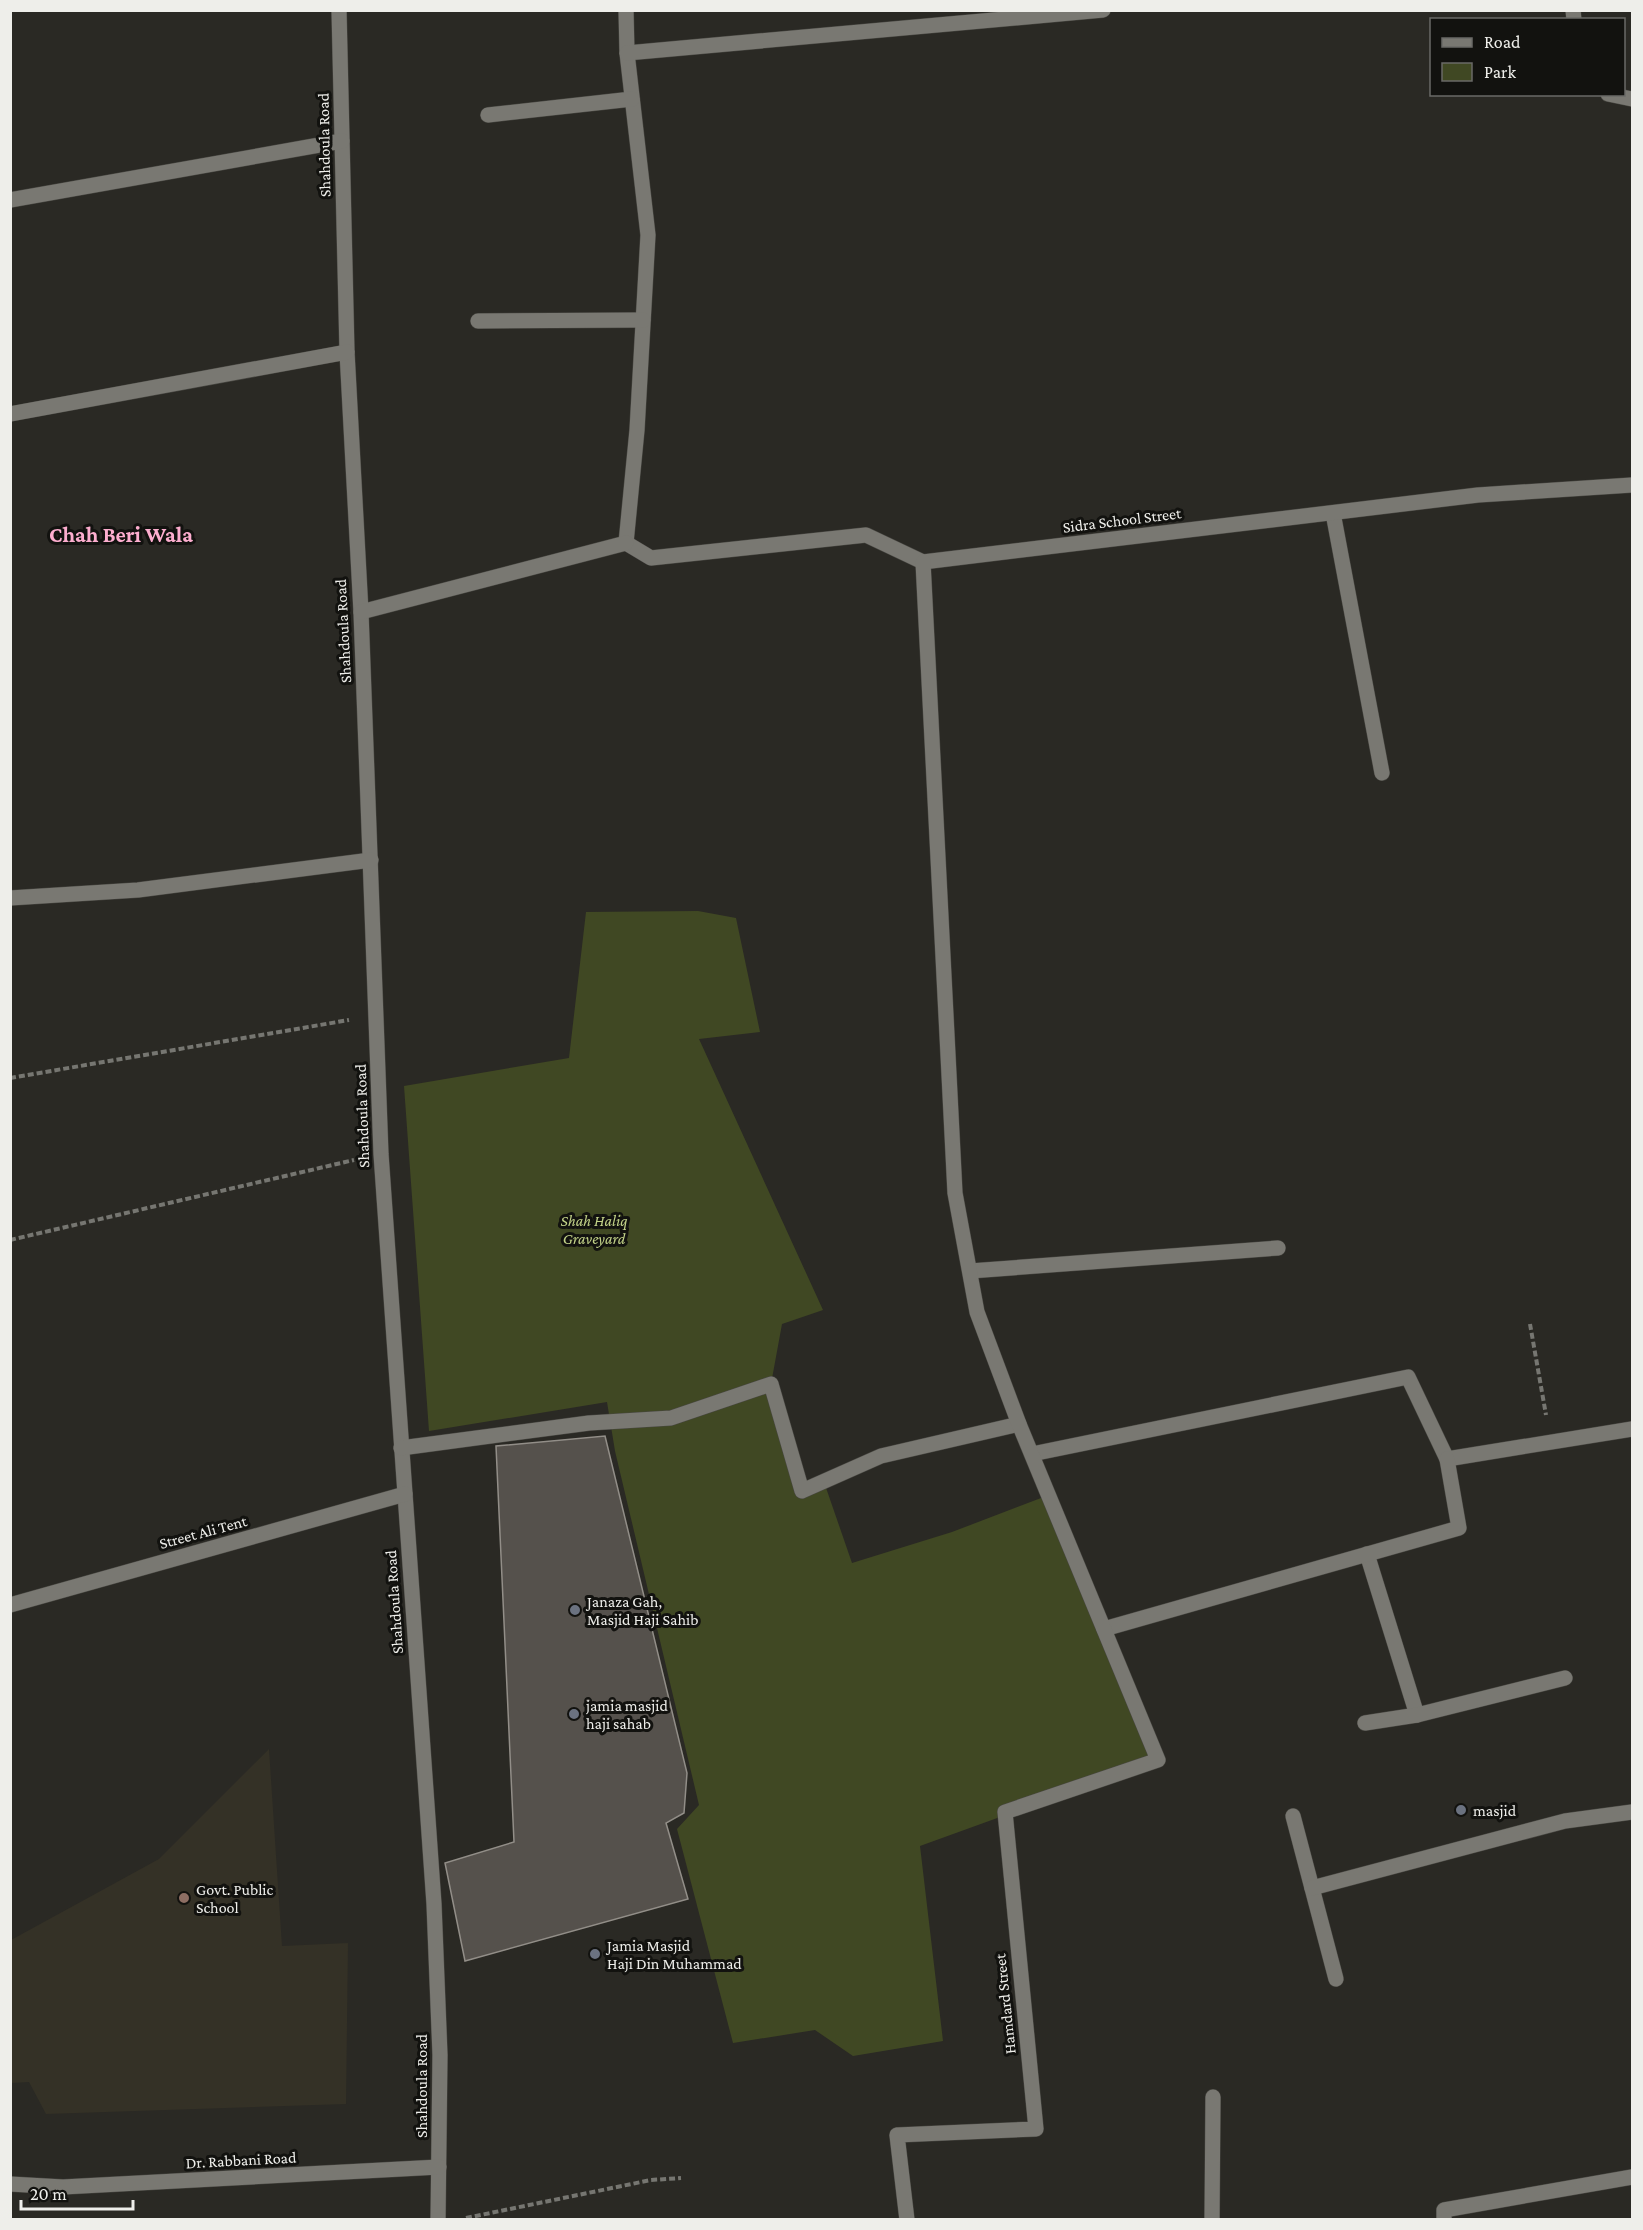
<svg xmlns="http://www.w3.org/2000/svg" width="1643" height="2230" viewBox="0 0 1643 2230" font-family="'Crimson Pro',serif">
  <style>
    .built { fill: #343126 }
    .green { fill: #404823 }
    .building { fill: #55514c; stroke: #928e88; stroke-width: 1.5 }
    .lines { fill: none; stroke-linecap: round; stroke-linejoin: round }
    .minor-casing { stroke: #484742; stroke-width: 16 }
    .path { stroke: #767671; stroke-width: 4; stroke-dasharray: 6 3; stroke-linecap: butt }
    .minor { stroke: #797872; stroke-width: 15 }
    .worship-dot { fill: #6b7280; stroke: #12120f; stroke-width: 2 }
    .education-dot { fill: #8d6e63; stroke: #12120f; stroke-width: 2 }
    .labels { text-anchor: middle; dominant-baseline: central; stroke-width: 6; stroke-linejoin: round; paint-order: stroke }
    .street-label { font-size: 16px; fill: #eeeeea; stroke: #12120f }
    .park-label { font-size: 16px; font-style: italic; fill: #c2d288; stroke: #12120f }
    .poi-label { font-size: 16px; fill: #eeeeea; stroke: #12120f; text-anchor: start }
    .district-label { font-size: 22px; font-weight: bold; fill: #fdaecf; stroke: #12120f }
  </style>
  <rect width="100%" height="100%" fill="#2a2924"/>
  <path class="built" d="M269,1749L282,1946L348,1943L346,2104L46,2114L29,2082L11,2083V1940L159,1859Z"/>
  <path class="green" d="M698,911L736,918L760,1032L699,1039L823,1310L782,1324L771,1384L802,1491L824,1482L852,1563L952,1532L1049,1495L1158,1760L920,1846L943,2041L853,2056L815,2030L733,2043L677,1829L699,1805L615,1451L607,1402L429,1431L404,1086L569,1058L586,912Z"/>
  <path class="building" d="M605,1436L687,1773L684,1813L666,1823L688,1899L465,1961L445,1863L514,1842L496,1446Z"/>
  <g class="lines">
    <defs>
      <g id="minor">
        <path d="M339,10L347,352L361,612L381,1154L434,1904L440,2055L438,2220"/>
        <path d="M626,10L627,53L648,235L637,430L626,543"/>
        <path d="M1573,10L1574,20"/>
        <path d="M627,53L1103,10"/>
        <path d="M1608,94L1632,99"/>
        <path d="M488,115L632,99"/>
        <path d="M10,200L342,141"/>
        <path d="M478,321L643,320"/>
        <path d="M10,414L347,352"/>
        <path d="M1333,513L1382,773"/>
        <path d="M626,543L651,558L866,535L923,562L1478,495L1632,485"/>
        <path d="M361,612L626,543"/>
        <path d="M10,898L138,890L371,860"/>
        <path d="M970,1271L1278,1248"/>
        <path d="M401,1448L589,1423L671,1418L771,1384L802,1491L881,1456L1019,1424"/>
        <path d="M1032,1454L1408,1377L1447,1459L1632,1429"/>
        <path d="M1367,1554L1417,1715"/>
        <path d="M10,1605L405,1494"/>
        <path d="M1104,1629L1459,1528L1447,1459"/>
        <path d="M1365,1723L1417,1715L1565,1678"/>
        <path d="M1293,1816L1336,1979"/>
        <path d="M1312,1888L1565,1821L1632,1812"/>
        <path d="M10,2184L63,2187L439,2167"/>
        <path d="M907,2220L897,2135L1036,2129L1005,1812L1158,1760L1019,1424L977,1312L955,1193L923,562"/>
        <path d="M1212,2220L1213,2097"/>
        <path d="M1444,2220V2210L1632,2177"/>
      </g>
    </defs>
    <use href="#minor" class="minor-casing"/>
    <g class="path">
      <path d="M10,1078L349,1020"/>
      <path d="M10,1240L354,1160"/>
      <path d="M1530,1324L1546,1415"/>
      <path d="M466,2218L651,2180L681,2178"/>
    </g>
    <use href="#minor" class="minor"/>
  </g>
  <g class="worship-dot">
    <circle cx="575" cy="1610" r="6"/>
    <circle cx="574" cy="1714" r="6"/>
    <circle cx="1461" cy="1810" r="6"/>
    <circle cx="595" cy="1954" r="6"/>
  </g>
  <circle class="education-dot" cx="184" cy="1898" r="6"/>
  <g class="labels">
    <g class="street-label">
      <text transform="translate(324 145) rotate(-91)">Shahdoula Road</text>
      <text transform="translate(1122 520) rotate(-7)">Sidra School Street</text>
      <text transform="translate(343 631) rotate(-93)">Shahdoula Road</text>
      <text transform="translate(362 1116) rotate(-92)">Shahdoula Road</text>
      <text transform="translate(203 1532) rotate(-15)">Street Ali Tent</text>
      <text transform="translate(394 1602) rotate(-94)">Shahdoula Road</text>
      <text transform="translate(1005 2004) rotate(-96)">Hamdard Street</text>
      <text transform="translate(421 2086) rotate(-90)">Shahdoula Road</text>
      <text transform="translate(241 2160) rotate(-3)">Dr. Rabbani Road</text>
    </g>
    <g class="park-label">
      <text x="594" y="1220">Shah Haliq<tspan x="594" dy="18">Graveyard</tspan></text>
    </g>
    <g class="poi-label">
      <text x="587" y="1601">Janaza Gah,<tspan x="587" dy="18">Masjid Haji Sahib</tspan></text>
      <text x="586" y="1705">jamia masjid<tspan x="586" dy="18">haji sahab</tspan></text>
      <text x="1473" y="1810">masjid</text>
      <text x="196" y="1889">Govt. Public<tspan x="196" dy="18">School</tspan></text>
      <text x="607" y="1945">Jamia Masjid<tspan x="607" dy="18">Haji Din Muhammad</tspan></text>
    </g>
    <g class="district-label">
      <text x="121" y="534">Chah Beri Wala</text>
    </g>
  </g>
  <rect width="1643" height="2230" fill="none" stroke="#eeeeea" stroke-width="24"/>
  <rect x="1430" y="18" width="195" height="78" fill="#12120f" stroke="#6a6a67" stroke-width="1.5"/>
  <rect x="1442" y="38" width="30" height="9" fill="#797872" stroke="#6a6a67" stroke-width="1.5"/>
  <text x="1484" y="48" font-size="18" fill="#eeeeea">Road</text>
  <rect x="1442" y="63" width="30" height="18" fill="#404823" stroke="#6a6a67" stroke-width="1.5"/>
  <text x="1484" y="78" font-size="18" fill="#eeeeea">Park</text>
  <path d="M21 2200v9h112v-9" fill="none" stroke="#eeeeea" stroke-width="3"/>
  <text x="30" y="2200" font-size="18" fill="#eeeeea" stroke="#12120f" stroke-width="4.5" paint-order="stroke">20 m</text>
</svg>
